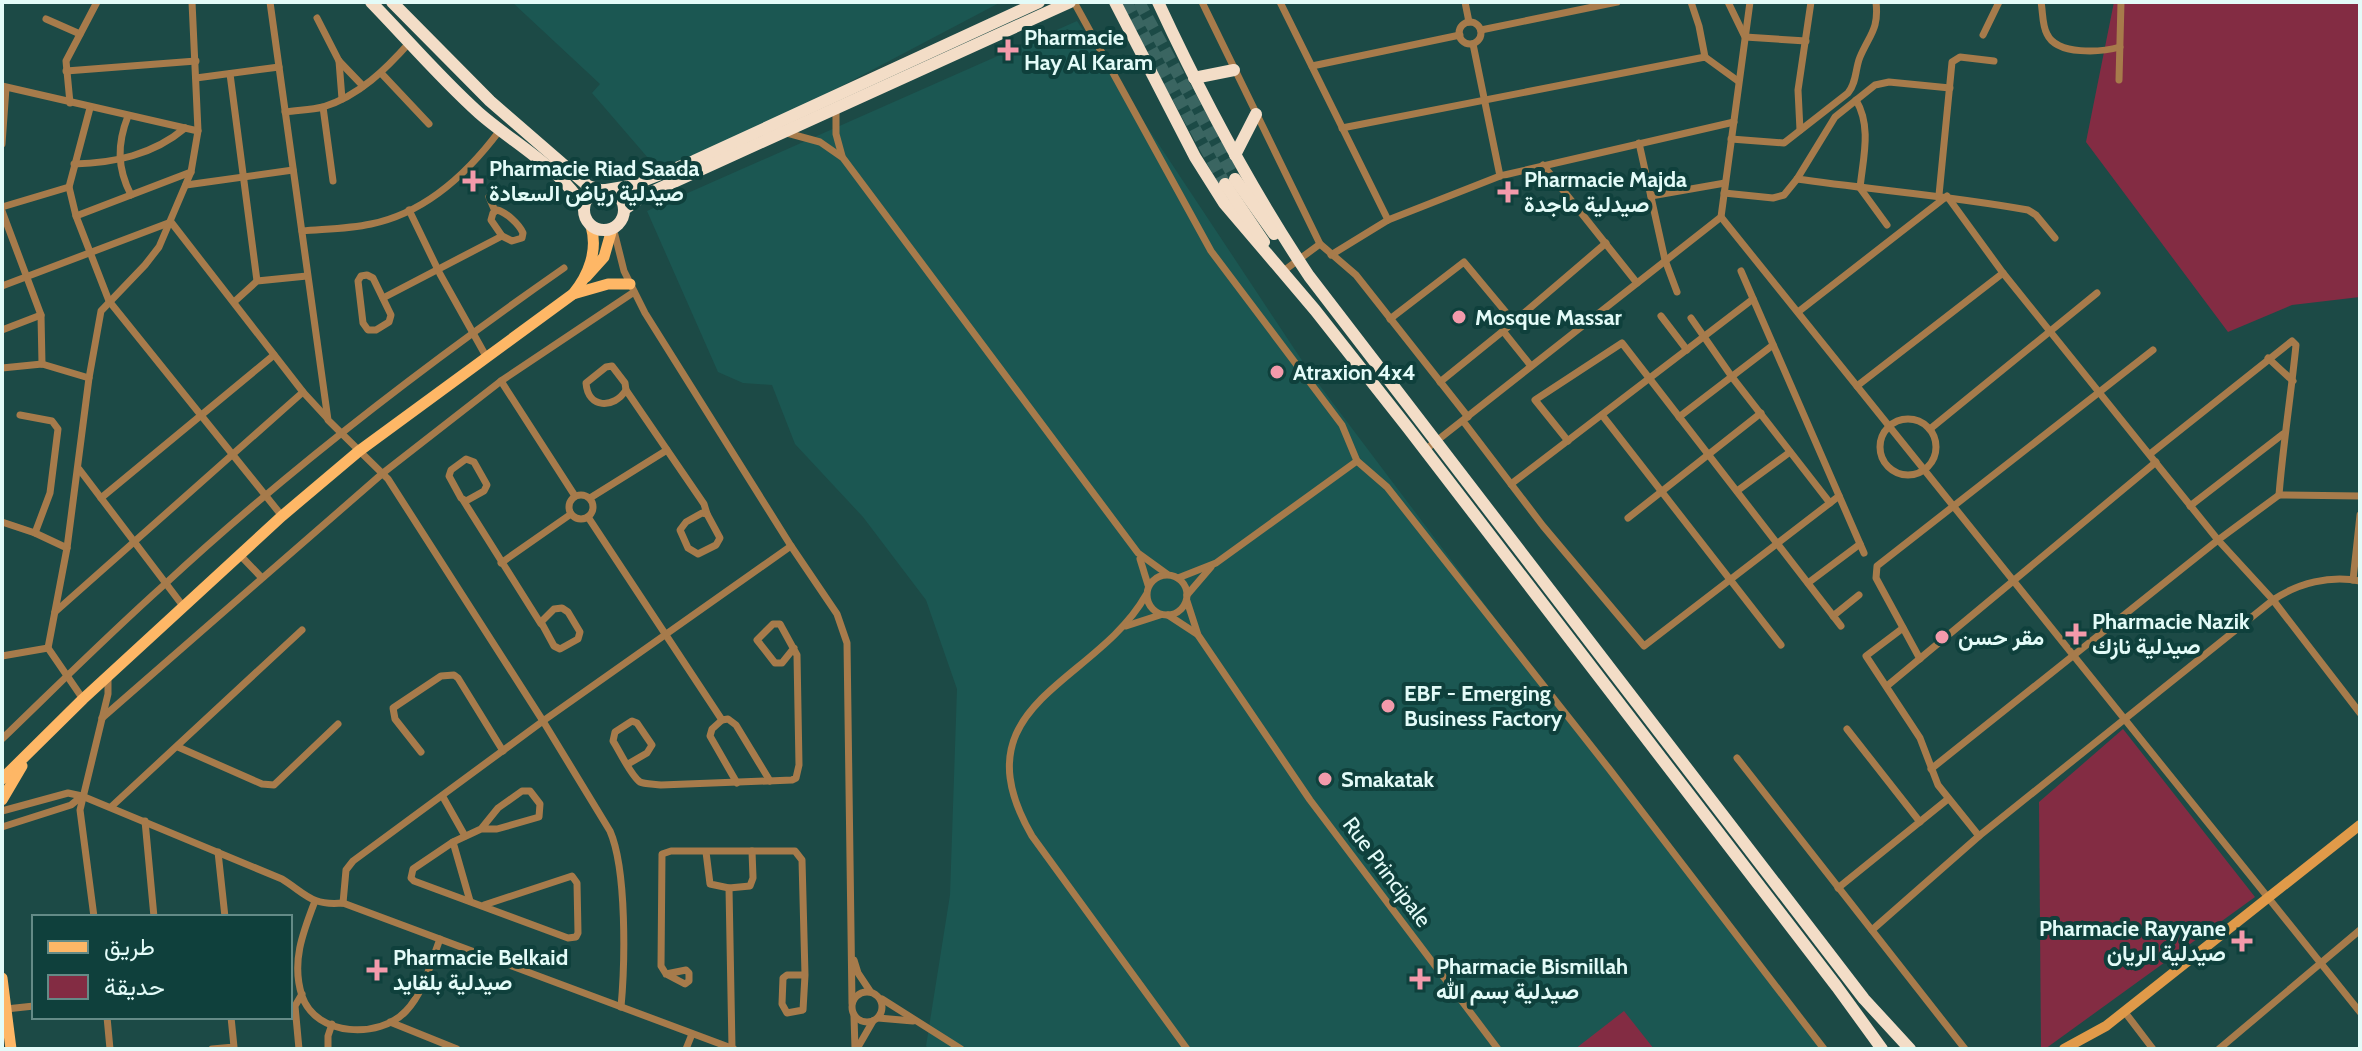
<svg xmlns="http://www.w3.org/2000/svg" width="2362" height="1051" viewBox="0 0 2362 1051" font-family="Cabin,Vazirmatn,sans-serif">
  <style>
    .built { fill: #1b5752 }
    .green { fill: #832c43 }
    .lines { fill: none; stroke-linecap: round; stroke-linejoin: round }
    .highway-tunnel { stroke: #3a6561; stroke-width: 12; stroke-dasharray: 12 6; stroke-linecap: butt }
    .street { stroke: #a77b4b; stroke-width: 7 }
    .secondary { stroke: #e09a49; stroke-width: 10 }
    .primary { stroke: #feb766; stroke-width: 11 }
    .highway { stroke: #f3ddc7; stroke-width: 12 }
    .poi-dot { fill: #f39aab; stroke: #0f403c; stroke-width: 3 }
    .labels { text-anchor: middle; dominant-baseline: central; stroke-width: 8; stroke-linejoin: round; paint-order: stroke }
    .poi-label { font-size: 22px; font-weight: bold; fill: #e3fbf8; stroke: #0f403c; text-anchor: start }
    .street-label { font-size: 22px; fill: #e3fbf8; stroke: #0f403c }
  </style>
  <rect width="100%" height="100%" fill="#1c4a46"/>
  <g class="built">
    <path d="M512,2H1001L726,147L661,173L592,93L600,84Z"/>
    <path d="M1077,21L1311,374L1820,1049H929L926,1046L950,895L957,689L926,600L863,517L795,444L772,385L743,383L718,372L647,211Z"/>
  </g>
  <g class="green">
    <path d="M2114,2H2360V297L2292,305L2228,332L2086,142Z"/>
    <path d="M2123,729L2255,897L2045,1049H2041L2039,802Z"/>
    <path d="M1624,1011L1654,1049H1575Z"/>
  </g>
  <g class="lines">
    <g class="highway-tunnel">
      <path d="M1126,2L1225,184"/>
      <path d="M1139,2L1235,179"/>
    </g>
    <g class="street">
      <path d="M270,2L328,420L388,479L543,721L610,831C627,870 625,964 621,1007"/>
      <path d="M1074,2L1211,251L1342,425L1357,461L1387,487L1610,770L1824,1049"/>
      <path d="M1202,2L1320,244L1356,275L1468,417"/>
      <path d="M1280,2L1388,220"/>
      <path d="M1465,2L1469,22"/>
      <path d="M1691,2L1699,26L1705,57"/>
      <path d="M1728,2L1745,37L1806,41"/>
      <path d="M2041,2C2043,12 2042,25 2047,34C2057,56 2102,52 2120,47"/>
      <path d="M317,18L339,61L363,86"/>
      <path d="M46,19L80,34"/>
      <circle cx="1470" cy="33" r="11"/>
      <path d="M1481,30L1617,2"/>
      <path d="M1983,35L1999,2"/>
      <path d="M1473,44L1500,176"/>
      <path d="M339,61L342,99"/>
      <path d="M1312,66L1460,35"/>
      <path d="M66,71L196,61"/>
      <path d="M381,73L429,124"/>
      <path d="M230,74L257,281"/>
      <path d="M196,78L279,67"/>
      <path d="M2119,80L2121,2"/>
      <path d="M2,86L198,131"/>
      <path d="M1856,100C1872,127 1863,158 1860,188L1887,225"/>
      <path d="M70,103L66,61L97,2"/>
      <path d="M323,107L333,181"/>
      <path d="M90,108L69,187L76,216L109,301L282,516"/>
      <path d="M836,109V134L842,156"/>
      <path d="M285,112C297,110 311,110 323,107C359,96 386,69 410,42"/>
      <path d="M128,116C117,144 117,168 131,195"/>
      <path d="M1342,128L1705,57L1738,81"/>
      <path d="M1800,130L1798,90L1811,2"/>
      <path d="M787,133L820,142L843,158L1138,553L1167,574"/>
      <path d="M1731,139L1784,143L1848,93C1857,82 1855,69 1860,57C1870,34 1879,29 1876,2"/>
      <path d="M1639,143L1665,260L1677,292"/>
      <path d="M2,144L6,88"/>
      <path d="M74,164C114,163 153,155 185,128"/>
      <path d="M1543,165L1637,283"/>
      <path d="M1797,179C1874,190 1952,196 2028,210L2036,215L2055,238"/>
      <path d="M186,185L293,170"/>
      <path d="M1724,193L1773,198L1784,195L1797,179L1835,117L1875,85L1889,82L1950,88"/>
      <path d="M1939,195L1952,62L1960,57L1994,61"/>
      <path d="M1651,196L1725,183"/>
      <path d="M489,197L495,211"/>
      <path d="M2,207L69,187"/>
      <path d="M409,210L440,274L487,358"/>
      <path d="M497,210C506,212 519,224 523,233L522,238L512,241L502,236L491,220L493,213Z"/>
      <path d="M2,211L41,315L42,364"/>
      <path d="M76,216L191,172"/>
      <path d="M1721,217L2360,1012"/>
      <path d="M302,231C324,229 348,229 371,224C425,213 468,173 500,130"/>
      <path d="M614,231L624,271L645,313L791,546L837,614L847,643L852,1003"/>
      <path d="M1331,255L1388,220L1500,176L1734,122"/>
      <path d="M1741,271L1864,553"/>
      <path d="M1282,272L1320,244"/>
      <path d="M367,275L373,278L391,315L389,322L376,330H368L363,323L358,281L361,276Z"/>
      <path d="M2,286L171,222L303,392L327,418"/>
      <path d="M383,298L502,236"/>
      <path d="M234,302L257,281L307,276"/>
      <path d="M1798,312L1947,196L2003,273L2218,540L2273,600L2360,713"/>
      <path d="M1661,316L1687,350"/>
      <path d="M1691,318L1732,377L1830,503"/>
      <path d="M1390,319L1464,262L1514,322"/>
      <path d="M2,330L41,315"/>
      <path d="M1503,331L1531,366"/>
      <path d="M2268,358L2293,381"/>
      <path d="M612,366L625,383L626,390C614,409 588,409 586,383L606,367Z"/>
      <path d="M2,368L42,364L89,378"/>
      <path d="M501,381L575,496"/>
      <path d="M1440,382L1503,331L1606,243"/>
      <path d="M1857,386L2003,273"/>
      <path d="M626,390L704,504L707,514"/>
      <path d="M20,415L52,421L58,429L50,493L35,533"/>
      <path d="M1602,415L1781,645"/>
      <path d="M1679,417L1773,345"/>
      <circle cx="1908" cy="447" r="28"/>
      <path d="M1463,421L1543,526L1644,646L1839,496"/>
      <path d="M1930,429L2097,293"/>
      <path d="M1568,441L1535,400L1622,343L1841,626"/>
      <path d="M1425,450L1721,217L1750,2"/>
      <path d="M2150,454L2292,341L2296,345C2291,395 2283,445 2279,495"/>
      <path d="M466,459L474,462L487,485L484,491L466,501L461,498L449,476L451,470Z"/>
      <path d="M79,469L183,606"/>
      <path d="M1511,484L1753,299"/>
      <path d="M1737,491L1790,452"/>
      <circle cx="581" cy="507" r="12"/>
      <path d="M101,498L274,355"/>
      <path d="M590,498L667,450"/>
      <path d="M463,500L541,624"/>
      <path d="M2190,506L2283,434"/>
      <path d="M702,513L707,514L720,538L716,545L698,554L688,548L680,530L686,522Z"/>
      <path d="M588,517L722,720L728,719L736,725L770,781"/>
      <path d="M1628,518L1761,413"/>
      <path d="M2,522L35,533L67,548"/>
      <path d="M239,554L261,577"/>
      <path d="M1140,559L1148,585"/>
      <path d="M501,563L571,514"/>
      <circle cx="1167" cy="595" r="20"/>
      <path d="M1178,578L1216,563L1357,461"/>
      <path d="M2353,580L2360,515"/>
      <path d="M1808,583L1860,544"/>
      <path d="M1146,595C1095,685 955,703 1032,836L1187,1049"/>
      <path d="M1187,595L1211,567"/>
      <path d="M1187,601L1198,635L1310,800L1498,1049"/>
      <path d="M562,608L568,612L580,632L578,639L560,649L554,646L541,622L554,609Z"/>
      <path d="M55,612L303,392"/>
      <path d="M1168,615L1197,634"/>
      <path d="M1833,616L1859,595"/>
      <path d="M1126,626L1160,615"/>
      <path d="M1903,628L1866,656L1920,738L1938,785L1979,836"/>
      <path d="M2,656L48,648"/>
      <path d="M1920,659L1876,578L1877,566L2153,350"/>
      <path d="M1887,686L2156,462"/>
      <path d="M83,699L48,648L67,548L89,378L101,311L145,265L159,247L191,172L198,131L192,2"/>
      <path d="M102,718L383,473L501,381L634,292"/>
      <path d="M722,720L712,729L710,736L737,783"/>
      <path d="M1847,729L1920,822"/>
      <path d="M2,739C56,687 109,634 165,584C290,468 425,365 564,268"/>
      <path d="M178,747L262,784L274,785L338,724"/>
      <path d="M421,752L395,719L393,708L441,676L454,675L458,678L503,751"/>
      <path d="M1737,758L1965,1049"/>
      <path d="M628,764L647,753L652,745L637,723L632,721L615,732L613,741C619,750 631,776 640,782C644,784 655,784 661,785L792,780L796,778L799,765L797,655L780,624H773L757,640L775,663H782L794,648"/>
      <path d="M1931,769L2218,540L2279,495L2360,496"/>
      <path d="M443,797L465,836"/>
      <path d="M111,807L302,630"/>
      <path d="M2,811L68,793L82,796L282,879C306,894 311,906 343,903L734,1049"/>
      <path d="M145,821L154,917"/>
      <path d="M2,827L71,805L82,796"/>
      <path d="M481,829H497L539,817L540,804L530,791H522L498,808L481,829L453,842L413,869L411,878L414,881L568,938L576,937L578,933L577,883L572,876L484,905"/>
      <path d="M453,842L470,901"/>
      <path d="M218,852L225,917"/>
      <path d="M706,852L710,884L729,888L750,886L753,878L752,851"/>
      <path d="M729,888L732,1048"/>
      <path d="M1838,888L1948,799"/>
      <path d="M315,901C303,932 291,962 302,996C316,1037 380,1039 406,1011C424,992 431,962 440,939"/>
      <path d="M343,903L346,870L353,861L543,721L791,546"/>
      <path d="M94,917L80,810L108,694V676"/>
      <path d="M1872,930L1979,836L2273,600C2298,583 2330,575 2360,581"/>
      <path d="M854,960L858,973L870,991"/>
      <path d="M666,974L686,970L689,973V981L685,984L666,974L661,966L662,854L671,851H795L802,860L805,975L803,1010L787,1013L782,1004L783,978L787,975H805"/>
      <circle cx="867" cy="1007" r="15"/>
      <path d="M882,999L961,1049"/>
      <path d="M6,1009L34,1006"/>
      <path d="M2124,1011L2153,1049"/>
      <path d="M854,1016L855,1049"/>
      <path d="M107,1017L110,1049"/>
      <path d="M878,1018L913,1021"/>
      <path d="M390,1022L457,1049"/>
      <path d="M858,1047L873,1021"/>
      <path d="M212,1049L234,1047L231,1017"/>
      <path d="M299,1049L295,1006L302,994"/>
      <path d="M328,1049V1036L332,1024"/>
      <path d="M686,1049L692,1034"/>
      <path d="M2219,1049L2360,930"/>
    </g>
    <path class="secondary" d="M2064,1049L2106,1026L2360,825"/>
    <g class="primary">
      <path d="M586,277L604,257L612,229"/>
      <path d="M573,294L608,284H630"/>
      <path d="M2,779L83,699L282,516L359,451L573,294C589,275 598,250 591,226"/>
      <path d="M2,800L22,766"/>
      <path d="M2,978L11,1049"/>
    </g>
    <g class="highway">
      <path d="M371,2C407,39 441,79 479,113C513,143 561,168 584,208"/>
      <path d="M392,2L490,101L588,186L600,190"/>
      <path d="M1115,2L1195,157L1224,203L1315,310L1408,428L1837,987L1882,1049"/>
      <path d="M1158,2C1202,97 1251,189 1309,276L1864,999L1910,1049"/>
      <path d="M1194,78L1234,70"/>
      <path d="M1235,155L1256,114"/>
      <path d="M1235,179L1274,234"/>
      <path d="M1225,184L1264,242"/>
      <circle cx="604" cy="210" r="20"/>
      <path d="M606,190L630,186L694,161L1039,2"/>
      <path d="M625,209L643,196L1070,2"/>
    </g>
  </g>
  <g class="poi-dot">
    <path d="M1004 38h8v8h8v8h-8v8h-8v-8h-8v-8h8z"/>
    <path d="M469 169h8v8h8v8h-8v8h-8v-8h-8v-8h8z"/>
    <path d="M1504 180h8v8h8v8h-8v8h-8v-8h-8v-8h8z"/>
    <circle cx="1459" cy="317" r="8"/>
    <circle cx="1277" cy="372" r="8"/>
    <path d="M2072 622h8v8h8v8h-8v8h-8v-8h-8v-8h8z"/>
    <circle cx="1942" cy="637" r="8"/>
    <circle cx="1388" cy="706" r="8"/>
    <circle cx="1325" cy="779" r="8"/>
    <path d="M2238 929h8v8h8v8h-8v8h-8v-8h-8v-8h8z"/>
    <path d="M373 958h8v8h8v8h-8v8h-8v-8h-8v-8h8z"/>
    <path d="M1416 967h8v8h8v8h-8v8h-8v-8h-8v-8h8z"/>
  </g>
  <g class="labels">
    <g class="poi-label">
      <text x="1024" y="37">Pharmacie<tspan x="1024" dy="25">Hay Al Karam</tspan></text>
      <text x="489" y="168">Pharmacie Riad Saada<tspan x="489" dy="25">صيدلية رياض السعادة</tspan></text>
      <text x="1524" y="179">Pharmacie Majda<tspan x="1524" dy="25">صيدلية ماجدة</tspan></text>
      <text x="1475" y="317">Mosque Massar</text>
      <text x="1293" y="372">Atraxion 4x4</text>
      <text x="2092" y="621">Pharmacie Nazik<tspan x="2092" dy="25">صيدلية نازك</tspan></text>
      <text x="1958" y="637">مقر حسن</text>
      <text x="1404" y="693">EBF - Emerging<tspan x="1404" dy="25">Business Factory</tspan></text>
      <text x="1341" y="779">Smakatak</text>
      <text x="2226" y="928" text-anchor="end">Pharmacie Rayyane<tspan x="2226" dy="25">صيدلية الريان</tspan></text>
      <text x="393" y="957">Pharmacie Belkaid<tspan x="393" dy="25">صيدلية بلقايد</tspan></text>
      <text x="1436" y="966">Pharmacie Bismillah<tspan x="1436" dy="25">صيدلية بسم الله</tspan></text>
    </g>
    <g class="street-label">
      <text transform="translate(1387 872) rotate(53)">Rue Principale</text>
    </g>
  </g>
  <rect width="2362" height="1051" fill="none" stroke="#e3fbf8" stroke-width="8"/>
  <rect x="32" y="915" width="260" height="104" fill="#0f403c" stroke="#648b87" stroke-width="2"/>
  <rect x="48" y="941" width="40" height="12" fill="#feb766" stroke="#648b87" stroke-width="2"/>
  <text x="104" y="955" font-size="24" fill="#e3fbf8">طريق</text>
  <rect x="48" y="975" width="40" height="24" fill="#832c43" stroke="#648b87" stroke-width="2"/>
  <text x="104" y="995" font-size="24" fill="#e3fbf8">حديقة</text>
</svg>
